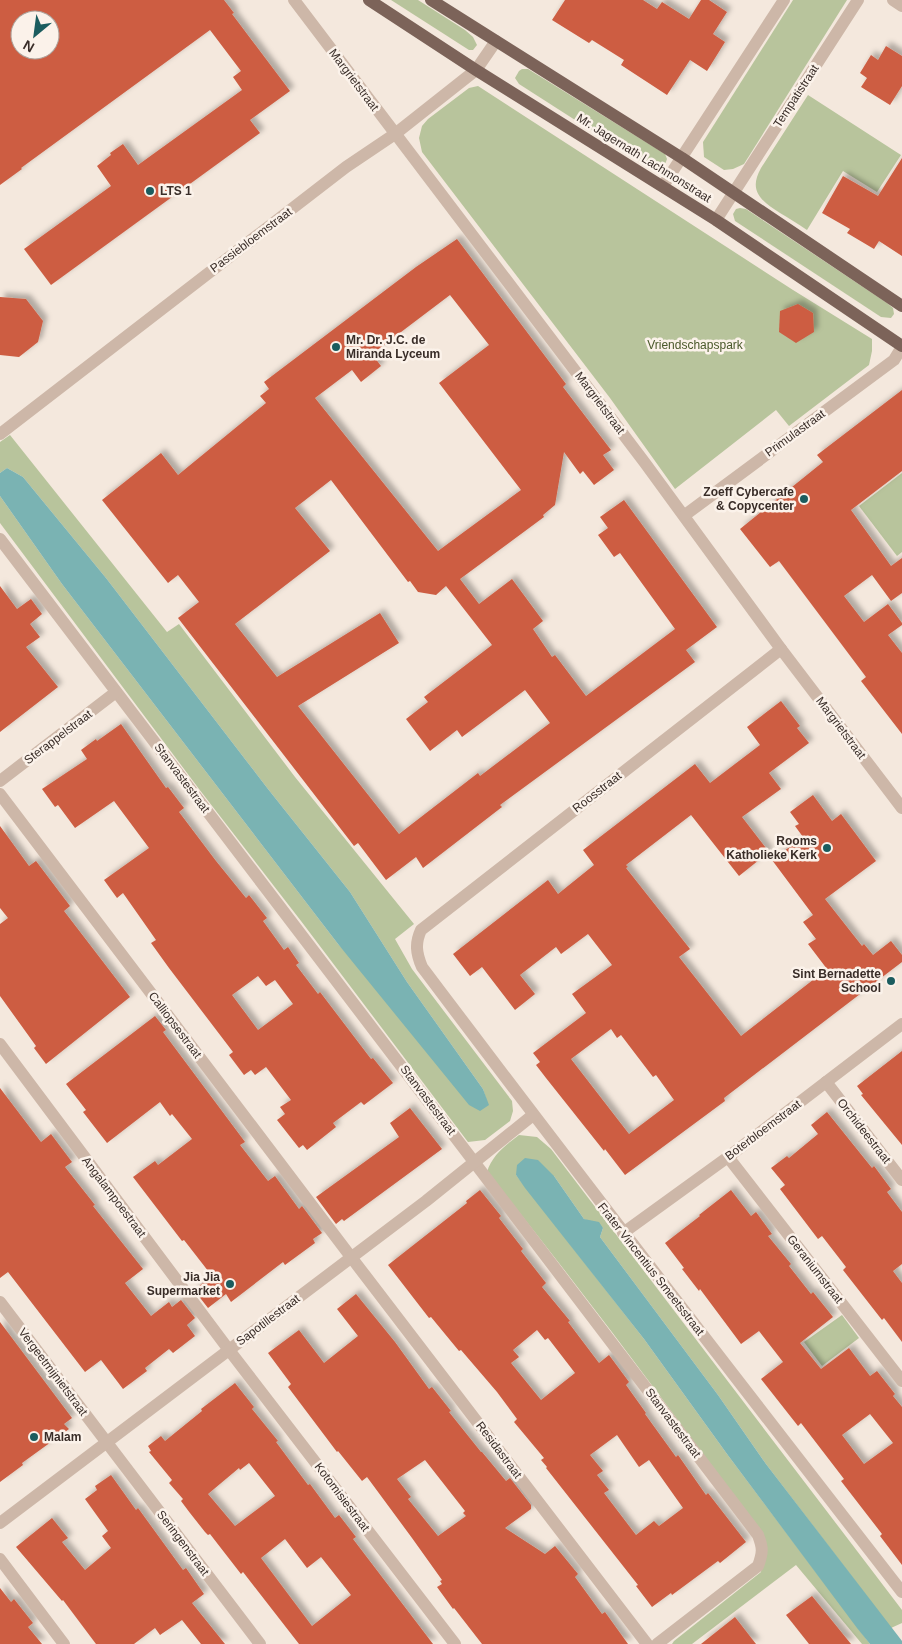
<svg xmlns="http://www.w3.org/2000/svg" width="902" height="1644" viewBox="0 0 902 1644" font-family="Helvetica,sans-serif">
  <style>
    .green { fill: #b8c49c }
    .water { fill: #7ab3b3 }
    .building { fill: #cd5d42; fill-rule: evenodd; filter: url(#shadow) }
    .lines { fill: none; stroke-linecap: round; stroke-linejoin: round }
    .minor { stroke: #cdb7a8; stroke-width: 12 }
    .major { stroke: #7c6359; stroke-width: 12 }
    .poi-dot { fill: #1b5c5e; stroke: #fbf2ea; stroke-width: 2 }
    .labels { text-anchor: middle; dominant-baseline: central; stroke-width: 5; stroke-linejoin: round; paint-order: stroke }
    .street-label { font-size: 12px; fill: #392d28; stroke: #fbf2ea }
    .poi-label { font-size: 12px; font-weight: bold; fill: #392d28; stroke: #fbf2ea; text-anchor: end }
    .park-label { font-size: 12px; fill: #4a592b; stroke: #fbf2ea }
  </style>
  <defs>
    <filter id="shadow"><feDropShadow dx="4.5" dy="-4.5" stdDeviation="2.5" flood-color="#0004"/></filter>
  </defs>
  <rect width="100%" height="100%" fill="#f4e8dd"/>
  <g class="green">
    <path d="M391,0H418L465,30L473,37L477,45L473,50H469Z"/>
    <path d="M793,0H847L744,164L733,169L724,170L704,157L703,142Z"/>
    <path d="M522,69H528L665,154L667,159L664,167L653,170L519,84L515,78L519,71Z"/>
    <path d="M478,86L793,290L872,339V351L869,365L789,426L776,410L675,489L610,398L422,152L419,138L422,126L428,119L469,88Z"/>
    <path d="M808,95L901,155L877,192L843,171L807,230C798,224 789,218 780,213C761,201 748,191 761,168Z"/>
    <path d="M740,208L746,209L887,303L893,308L894,314L891,318L881,317L735,221L733,214L736,209Z"/>
    <path d="M10,435L167,632L179,624L295,777L414,924L395,939L412,969L512,1101L513,1111L510,1121L485,1140L468,1142L301,921L199,789L0,523V496L62,584L338,944L488,1105L483,1089L407,982L350,892L268,789L106,578L23,477L7,468L0,473V442Z"/>
    <path d="M902,473V552L897,556L859,506Z"/>
    <path d="M519,1135L537,1137L551,1149L902,1610V1623L891,1628L766,1464L718,1395L600,1237L603,1228L584,1219L554,1176L516,1175L644,1339L727,1454L870,1644H862L796,1565L692,1644H672L674,1641L761,1572L764,1537C674,1414 583,1291 487,1172C492,1155 506,1145 519,1135Z"/>
    <path d="M842,1315L859,1338L822,1366L804,1342Z"/>
  </g>
  <g class="water">
    <path d="M7,468L23,477L106,578L268,789L350,892L407,982L483,1089L489,1105L480,1111L469,1105L338,944L62,584L0,496V473Z"/>
    <path d="M525,1158L538,1160L554,1176L584,1219L599,1222L603,1228L600,1237L718,1395L766,1464L902,1641V1644H870L857,1628L727,1454L644,1339L525,1188L516,1175L517,1165Z"/>
  </g>
  <g class="building">
    <path d="M0,0H224L234,13L232,14L290,91L250,120L260,133L51,285L24,249L111,186L97,166L111,155L110,153L123,144L138,165L242,90L233,77L241,71L210,30L21,168L22,169L0,185ZM20,20H50V50H20Z"/>
    <path d="M565,0H643L657,9L662,2L689,19L701,0H709L727,12L713,34L725,42L707,71L690,60L667,95L621,65L624,60L592,40L589,43L552,20Z"/>
    <path d="M886,46L902,56V86L890,105L861,87L867,78L860,73L871,55L878,60Z"/>
    <path d="M902,158V256L879,241L874,249L847,233L850,229L822,213L843,176L878,196Z"/>
    <path d="M457,239L566,384L563,387L611,450L603,455L614,470L594,485L583,471L580,474L564,452L555,505L543,515L544,517L460,579L479,604L512,579L543,621L533,629L552,657L555,655L586,696L675,629L620,553L614,557L598,535L608,528L600,517L624,500L717,627L686,650L695,662L500,805L502,807L423,868L416,857L386,880L358,843L354,846L178,618L199,602L178,575L168,583L102,500L161,453L178,475L266,403L260,396L269,389L264,382L416,267ZM450,295L489,345L439,383L521,490L438,551L315,398L352,370L361,382L381,366L372,354ZM331,480L408,582L410,581L418,592L436,595L446,586L492,645L424,697L428,702L406,719L430,751L457,730L462,737L525,690L550,723L480,776L478,773L399,834L298,706L399,643L380,613L277,677L235,624L330,551L295,508Z"/>
    <path d="M0,297L26,299L43,321L38,342L19,357L0,355Z"/>
    <path d="M798,304L813,313L814,332L796,343L779,332L780,311Z"/>
    <path d="M902,390V471L851,510L891,566L902,558V593L891,601L872,575L844,596L864,622L888,604L902,623V625L888,635L902,653V734L861,681L866,677L779,561L770,567L740,529L823,462L817,455Z"/>
    <path d="M0,586L17,609L31,599L42,614L30,624L40,637L26,647L58,687L0,732Z"/>
    <path d="M781,701L800,726L797,728L809,743L769,773L781,789L742,817L769,852L739,876L691,815L626,865L628,867L626,868L690,949L679,957L741,1036L827,969L808,944L816,939L803,922L813,915L772,860L803,837L795,826L799,824L790,812L813,795L832,821L841,814L876,861L825,899L862,946L864,944L873,955L891,941L902,955V962L724,1098L725,1101L625,1175L605,1149L604,1151L546,1078L536,1065L540,1062L533,1053L586,1013L572,994L612,965L588,934L561,954L556,947L520,975L535,994L515,1010L482,967L470,976L453,954L548,880L558,894L594,865L583,850L695,764L710,783L760,745L747,727ZM611,1029L617,1038L621,1035L653,1077L656,1075L674,1100L629,1134L571,1059Z"/>
    <path d="M121,724L166,788L168,787L184,808L179,812L216,861L246,898L249,895L267,918L263,921L284,950L288,947L299,963L296,965L318,994L320,992L371,1059L373,1058L393,1083L364,1105L361,1102L333,1123L336,1127L307,1150L303,1145L299,1148L277,1120L285,1114L280,1107L291,1100L266,1067L255,1075L251,1070L244,1075L229,1055L233,1052L169,968L151,943L156,940L123,893L117,898L104,880L149,848L114,801L75,828L58,805L55,807L42,789L87,759L81,750L96,739L97,741ZM258,976L266,986L275,980L293,1004L258,1030L232,995Z"/>
    <path d="M0,826L29,866L36,861L70,906L64,911L130,997L46,1064L34,1048L36,1046L0,996V924L8,918L0,908Z"/>
    <path d="M155,1016L166,1030L163,1032L245,1142L240,1145L268,1181L275,1176L299,1209L302,1206L322,1233L313,1239L315,1243L285,1265L283,1262L231,1302L226,1294L208,1308L194,1290L212,1276L184,1240L182,1241L133,1177L155,1161L158,1165L192,1139L172,1114L170,1116L160,1102L107,1143L83,1112L86,1110L66,1084Z"/>
    <path d="M902,1051V1145L861,1095L863,1094L857,1086Z"/>
    <path d="M0,1088L41,1142L51,1134L72,1162L65,1167L95,1205L93,1206L143,1269L125,1283L151,1316L169,1302L172,1307L181,1300L195,1318L187,1325L195,1336L173,1353L169,1349L145,1368L147,1371L123,1389L101,1360L85,1372L8,1272L0,1278Z"/>
    <path d="M410,1108L442,1149L344,1221L342,1219L336,1224L316,1197L399,1137L390,1123Z"/>
    <path d="M827,1112L872,1168L874,1166L891,1189L887,1192L902,1212V1264L893,1271L902,1283V1342L884,1318L882,1320L843,1270L846,1267L822,1236L818,1239L780,1189L785,1185L771,1168L787,1156L789,1158L818,1134L811,1125Z"/>
    <path d="M480,1190L501,1216L499,1218L523,1249L521,1251L546,1283L542,1287L570,1321L568,1322L599,1363L609,1355L629,1382L626,1385L646,1413L645,1414L676,1457L678,1455L706,1495L708,1493L746,1542L720,1563L718,1561L672,1595L671,1593L652,1607L636,1586L638,1585L546,1468L547,1467L541,1460L544,1458L514,1422L517,1419L497,1392L461,1350L459,1351L431,1317L429,1318L388,1265L467,1203L466,1201ZM537,1330L545,1340L548,1338L575,1373L541,1400L511,1363L519,1357L513,1350ZM617,1435L639,1467L649,1460L683,1508L659,1526L654,1521L636,1535L604,1493L609,1490L597,1475L603,1471L590,1455Z"/>
    <path d="M731,1190L751,1216L756,1212L772,1234L768,1236L791,1264L789,1266L811,1294L813,1292L833,1317L800,1343L821,1369L849,1348L870,1376L877,1371L895,1394L893,1396L902,1407V1565L880,1536L882,1534L841,1481L844,1479L801,1423L798,1426L761,1379L783,1362L759,1331L741,1344L700,1289L699,1291L682,1269L684,1268L665,1243L700,1216L699,1215ZM870,1414L893,1443L864,1464L842,1435Z"/>
    <path d="M356,1294L395,1342L429,1389L432,1387L451,1411L449,1412L481,1452H482L506,1481L510,1478L531,1505V1509L505,1528L545,1554L555,1546L578,1574L575,1577L602,1614L605,1612L628,1644H482L454,1608L453,1609L437,1587L442,1584L440,1581L442,1580L412,1538L367,1477L362,1481L338,1451L337,1452L288,1387L291,1384L268,1353L299,1330L324,1363L358,1336L337,1309ZM425,1460L465,1511L463,1513L466,1516L438,1536L408,1499L411,1497L397,1479Z"/>
    <path d="M0,1322L72,1418L64,1424L69,1429L22,1463L23,1465L0,1482Z"/>
    <path d="M235,1383L254,1407L252,1409L278,1441L276,1442L308,1485L310,1484L335,1518L339,1515L356,1537L353,1539L433,1644H299L243,1572L241,1574L210,1534L208,1535L205,1532L190,1513L181,1501L183,1499L169,1483L172,1480L149,1452L151,1451L148,1446L161,1436L165,1441L202,1411L201,1409ZM249,1463L275,1496L235,1526L208,1494L239,1468L240,1470ZM285,1539L307,1568L321,1557L351,1595L312,1626L261,1558Z"/>
    <path d="M111,1475L136,1510L138,1508L183,1570L186,1568L204,1594L192,1603L225,1644H201L182,1620L160,1635L155,1628L134,1644H96L63,1600L62,1601L16,1547L52,1518L68,1538L62,1542L85,1570L111,1548L102,1536L108,1531L85,1499L97,1490L95,1486Z"/>
    <path d="M0,1588L11,1602L14,1599L33,1623L28,1627L42,1644H0Z"/>
    <path d="M812,1596L851,1644H809L786,1615Z"/>
    <path d="M735,1617L756,1644H701Z"/>
  </g>
  <g class="lines">
    <g class="minor">
      <path d="M294,0L645,463L781,649L902,808"/>
      <path d="M893,0L902,6"/>
      <path d="M663,186L784,0"/>
      <path d="M716,220L858,0"/>
      <path d="M0,434L346,167L395,134L476,70L496,41"/>
      <path d="M685,515L894,360L902,347"/>
      <path d="M0,539L758,1535C763,1548 763,1552 758,1566L657,1644"/>
      <path d="M781,649L421,930C415,943 416,953 422,967C580,1177 741,1385 902,1592"/>
      <path d="M0,781L116,692"/>
      <path d="M0,794L351,1257L647,1644"/>
      <path d="M0,1044L229,1350L455,1644"/>
      <path d="M826,1082L902,1180"/>
      <path d="M728,1157L902,1381"/>
      <path d="M623,1233L728,1157L902,1024"/>
      <path d="M0,1302L260,1644"/>
      <path d="M0,1523L426,1201L533,1115"/>
      <path d="M0,1559L64,1644"/>
    </g>
    <g class="major">
      <path d="M369,0L476,70L716,220L902,346"/>
      <path d="M431,0L682,158L902,306"/>
    </g>
  </g>
  <g class="poi-dot">
    <circle cx="150" cy="191" r="5"/>
    <circle cx="336" cy="347" r="5"/>
    <circle cx="804" cy="499" r="5"/>
    <circle cx="827" cy="848" r="5"/>
    <circle cx="891" cy="981" r="5"/>
    <circle cx="230" cy="1284" r="5"/>
    <circle cx="34" cy="1437" r="5"/>
  </g>
  <g class="labels">
    <g class="street-label">
      <text transform="translate(354 80) rotate(53)">Margrietstraat</text>
      <text transform="translate(796 96) rotate(-57)">Tempatistraat</text>
      <text transform="translate(644 158) rotate(32)">Mr. Jagernath Lachmonstraat</text>
      <text transform="translate(251 240) rotate(-37)">Passiebloemstraat</text>
      <text transform="translate(600 403) rotate(53)">Margrietstraat</text>
      <text transform="translate(795 433) rotate(-36)">Primulastraat</text>
      <text transform="translate(841 728) rotate(53)">Margrietstraat</text>
      <text transform="translate(58 737) rotate(-37)">Sterappelstraat</text>
      <text transform="translate(182 778) rotate(53)">Stanvastestraat</text>
      <text transform="translate(597 792) rotate(-38)">Roosstraat</text>
      <text transform="translate(175 1025) rotate(53)">Calliopsestraat</text>
      <text transform="translate(428 1100) rotate(53)">Stanvastestraat</text>
      <text transform="translate(763 1130) rotate(-37)">Boterbloemstraat</text>
      <text transform="translate(864 1131) rotate(52)">Orchideestraat</text>
      <text transform="translate(114 1197) rotate(53)">Angalampoestraat</text>
      <text transform="translate(651 1269) rotate(52)">Frater Vincentius Smeetsstraat</text>
      <text transform="translate(815 1269) rotate(52)">Geraniumstraat</text>
      <text transform="translate(268 1320) rotate(-37)">Sapotillestraat</text>
      <text transform="translate(53 1372) rotate(53)">Vergeetmijnietstraat</text>
      <text transform="translate(673 1423) rotate(53)">Stanvastestraat</text>
      <text transform="translate(499 1450) rotate(53)">Residastraat</text>
      <text transform="translate(342 1497) rotate(53)">Kotomisiestraat</text>
      <text transform="translate(183 1543) rotate(53)">Seringenstraat</text>
    </g>
    <g class="poi-label">
      <text x="160" y="191" text-anchor="start">LTS 1</text>
      <text x="346" y="340" text-anchor="start">Mr. Dr. J.C. de<tspan x="346" dy="14">Miranda Lyceum</tspan></text>
      <text x="794" y="492">Zoeff Cybercafe<tspan x="794" dy="14">&amp; Copycenter</tspan></text>
      <text x="817" y="841">Rooms<tspan x="817" dy="14">Katholieke Kerk</tspan></text>
      <text x="881" y="974">Sint Bernadette<tspan x="881" dy="14">School</tspan></text>
      <text x="220" y="1277">Jia Jia<tspan x="220" dy="14">Supermarket</tspan></text>
      <text x="44" y="1437" text-anchor="start">Malam</text>
    </g>
    <g class="park-label">
      <text x="695" y="345">Vriendschapspark</text>
    </g>
  </g>
  <g transform="translate(35 35) rotate(209)"><circle r="24" fill="#fbf2ea" stroke="#ada39c"/>
  <path d="M0-4L9 19L0 12L-9 19Z" fill="#1b5c5e"/>
  <text y="-8" font-size="14" font-weight="bold" text-anchor="middle" fill="#392d28">N</text>
  </g>
</svg>
